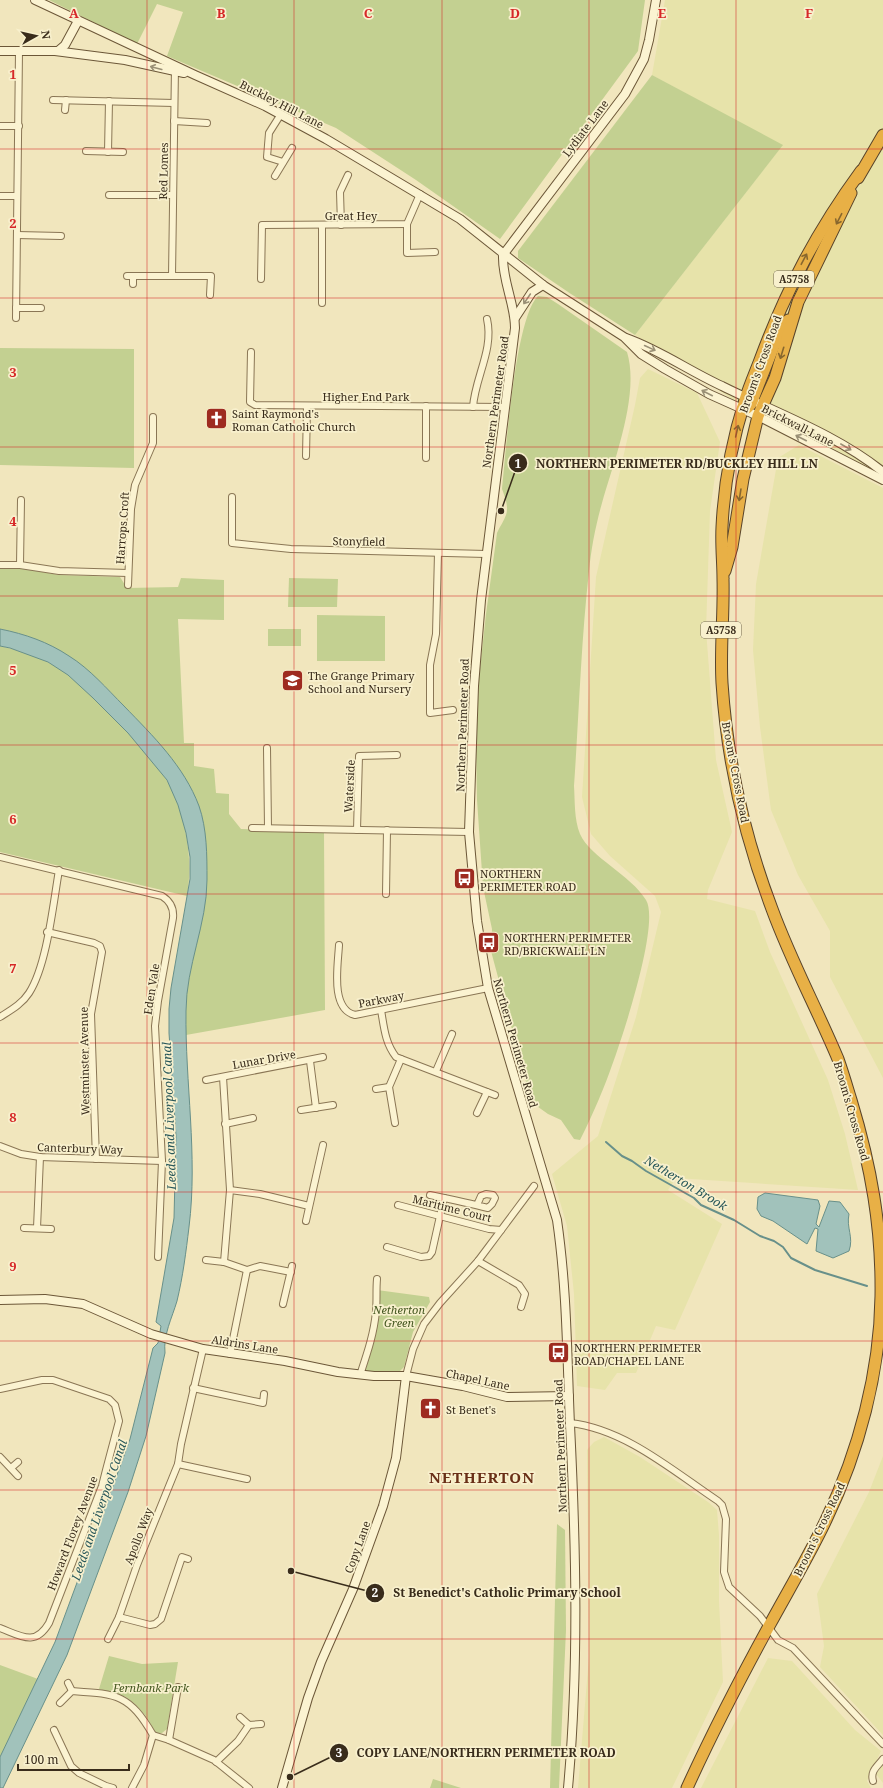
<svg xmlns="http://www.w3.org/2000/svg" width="883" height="1788" viewBox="0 0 883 1788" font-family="'Noto Serif',serif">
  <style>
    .farmland { fill: #e7e3aa }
    .green { fill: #c3d091 }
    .water { fill: #a1c2bb; stroke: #68908a }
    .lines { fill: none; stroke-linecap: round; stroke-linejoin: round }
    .stream { stroke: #68908a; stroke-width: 2 }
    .street-casing { stroke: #8a7655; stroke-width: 8 }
    .secondary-casing { stroke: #6c5738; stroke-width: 10 }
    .highway-casing { stroke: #58432a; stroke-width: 13 }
    .street { stroke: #fbf3d1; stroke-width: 6 }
    .secondary { stroke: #fbf3d1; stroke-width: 8 }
    .highway { stroke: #e8b046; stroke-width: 11 }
    .oneway { stroke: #9a9076 }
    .oneway2 { stroke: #88672e }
    .grid { fill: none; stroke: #d62828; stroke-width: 1; stroke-opacity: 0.55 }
    .labels { text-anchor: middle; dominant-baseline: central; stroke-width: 3.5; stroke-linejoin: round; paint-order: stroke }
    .shield { fill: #f8f0cd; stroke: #726750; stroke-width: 1 }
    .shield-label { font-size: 10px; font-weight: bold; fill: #392c1b }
    .street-label { font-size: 11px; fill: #392c1b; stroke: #f8f0cd }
    .poi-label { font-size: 11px; fill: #392c1b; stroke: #f8f0cd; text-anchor: start }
    .park-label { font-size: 11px; font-style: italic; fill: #445720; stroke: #f8f0cd }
    .water-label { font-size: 12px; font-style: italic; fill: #29585a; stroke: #f8f0cd }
    .district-label { font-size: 15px; font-weight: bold; letter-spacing: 1px; fill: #692f17; stroke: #f8f0cd }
    .grid-label { font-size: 13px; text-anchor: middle; font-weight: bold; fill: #d62828; stroke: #f8f0cd; stroke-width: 3.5; stroke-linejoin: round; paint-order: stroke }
    .leader { fill: none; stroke: #392c1b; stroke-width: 1.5 }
    .callout-dot { fill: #392c1b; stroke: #f8f0cd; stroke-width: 1.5 }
    .mark-label { font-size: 12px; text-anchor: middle; font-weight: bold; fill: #fff }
    .callout-label { font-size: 12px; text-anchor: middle; font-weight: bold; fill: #392c1b; stroke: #f8f0cd; stroke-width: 3.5; stroke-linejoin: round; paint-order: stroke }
  </style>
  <rect width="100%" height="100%" fill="#f1e6bd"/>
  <g class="farmland">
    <path d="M665,0H883V476L758,416L635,335L782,146L652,75Z"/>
    <path d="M648,369L697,393L720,442L710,511L706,630L716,760L732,832L708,890L707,899L755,911L770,952L828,1080L845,1134L858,1190L676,1178L668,1190L722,1224L675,1330L656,1326L636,1373H617L605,1390L577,1386L574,1294L567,1226L552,1174L598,1136L636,1017L661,912L655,896L610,856L591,834L582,797L596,577L635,405L640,378Z"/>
    <path d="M799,445L883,488V1078L830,977V931L798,875L771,810L760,727L753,650L756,584L778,458Z"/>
    <path d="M604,1437L640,1457L708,1502L717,1510L719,1535V1601L723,1682L672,1788H578L589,1657L587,1450L594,1442Z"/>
    <path d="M883,1456V1735L820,1667L824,1646L817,1594L869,1492Z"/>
    <path d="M768,1658L792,1661L855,1730L881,1751L867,1781L871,1788H701Z"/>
    <path d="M883,1765V1783L876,1774Z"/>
  </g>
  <g class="green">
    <path d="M49,0H645L638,51L500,239L416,180L336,128L167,56L183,12L157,4L137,44Z"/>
    <path d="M652,75L783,145L635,335L571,294L518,258V251Z"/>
    <path d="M538,296L547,297L558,304L627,352C640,394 614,461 602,503C596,524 591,549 589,571C581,642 579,714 574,786C575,801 574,819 580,834C590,857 631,875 646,900C662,926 613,1068 599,1099C593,1113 587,1126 580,1140L574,1139L561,1120L548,1114L534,1104L529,1093L491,951L492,929L483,887L477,800L476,741L479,678L486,614L497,533C500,526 504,521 506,515C509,507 505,497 502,489C506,452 515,318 538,296Z"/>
    <path d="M0,348L134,349V468L0,465Z"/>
    <path d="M0,568H21L59,575L120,577L127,588L178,587L181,578L224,580V620L178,619L184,743H194V766L214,769L216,793L229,794V814L241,829L324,832L325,1010L186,1035C186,1018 185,1002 187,986C191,958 199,931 205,903C207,889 207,875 206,861C206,790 171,756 126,708C85,665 59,642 0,629Z"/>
    <path d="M289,578L338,579L337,607H288Z"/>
    <path d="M317,615L385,616V661H317Z"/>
    <rect x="268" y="629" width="33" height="17"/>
    <path d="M0,646C19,650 40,657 57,667C84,684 160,761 172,790C187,824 193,860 187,896L0,852Z"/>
    <path d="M377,1290L429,1297L430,1302L413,1332L404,1367L400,1371H365L374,1341Z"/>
    <path d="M557,1524L565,1530L566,1630L559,1788H550Z"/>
    <path d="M109,1656L142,1664L178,1662L167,1729L162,1733H156L145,1715L135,1704L126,1697L99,1689Z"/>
    <path d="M0,1665L38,1679L0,1757Z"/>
    <path d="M433,1779L461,1788H430Z"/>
  </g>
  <g class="water">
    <path d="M0,629C25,634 48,642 69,656C90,669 107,689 124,706C153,736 184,766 199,806C207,829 207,855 207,880C207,924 186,966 186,1011C185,1083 198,1155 189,1227C186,1252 183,1276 177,1301C172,1318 163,1335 165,1353L146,1436L128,1492L67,1655L3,1788H0V1757L55,1642L121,1464L130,1439L153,1348L158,1343L161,1326L156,1322L174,1218L176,1136L169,1033V1009L171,988L190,879V857L186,833L178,805L167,780L128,733L93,698L68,675L48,662L10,648L0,646Z"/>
    <path d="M765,1193L818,1200L820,1206L816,1224L819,1227L829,1201L840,1202L849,1214C846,1228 854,1237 849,1251L833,1258L816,1251L818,1229L815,1228L807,1244L773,1221L761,1216L757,1209L758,1197Z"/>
  </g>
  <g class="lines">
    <path class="stream" d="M606,1142L622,1156L632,1161L646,1171L694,1198L701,1205L734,1220L760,1236L774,1241L783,1247L791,1258L815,1270L867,1286"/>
    <defs>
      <g id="street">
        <path d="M53,100L174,103"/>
        <path d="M65,110L66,100"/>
        <path d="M281,114L269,133L267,157L283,162"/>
        <path d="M174,121L207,123"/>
        <path d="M0,126H19"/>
        <path d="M86,151L123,152"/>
        <path d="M108,152L109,101"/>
        <path d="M275,176L292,148"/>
        <path d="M109,195H173"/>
        <path d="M0,196H17"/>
        <path d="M407,224V253L435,252"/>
        <path d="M322,225V303"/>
        <path d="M341,225L340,192L348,175"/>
        <path d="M17,235L61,236"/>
        <path d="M127,276H133V284"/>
        <path d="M133,276H211L210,295"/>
        <path d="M172,276L175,67"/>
        <path d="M261,279L262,225L407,224L420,194"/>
        <path d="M16,308H41"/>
        <path d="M16,318L19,51"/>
        <path d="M251,352L250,402L255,405L505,407"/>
        <path d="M426,406V458"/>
        <path d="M473,407C475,377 494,350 487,319"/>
        <path d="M306,456L307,406"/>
        <path d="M232,497V543L291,549L486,554"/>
        <path d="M438,553L436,634L430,665V713L453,710"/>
        <path d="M0,565H20L59,571L128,573"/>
        <path d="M20,565L21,500"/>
        <path d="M128,585L131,509L135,485L153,443V417"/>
        <path d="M267,748L268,828"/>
        <path d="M252,828L469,832"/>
        <path d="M357,830L359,756L397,755"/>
        <path d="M0,857L162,896C170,901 174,908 173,918L158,1001L155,1026L162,1161L158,1257"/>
        <path d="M386,894L387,830"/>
        <path d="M47,932L94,943L100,946L102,952L91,1014L96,1159"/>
        <path d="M339,945C338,965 330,1009 355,1015L488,988"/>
        <path d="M381,1010C384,1027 385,1043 396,1057L495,1095"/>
        <path d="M0,1017C11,1010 22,1004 29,993C47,965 53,905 59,870"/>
        <path d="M310,1061L316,1108"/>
        <path d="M436,1071L452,1034"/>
        <path d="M223,1077L230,1190L224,1262"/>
        <path d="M206,1080L323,1057"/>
        <path d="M376,1089L389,1087"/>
        <path d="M301,1110L333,1105"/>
        <path d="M477,1113L487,1092"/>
        <path d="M395,1123L389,1087L401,1059"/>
        <path d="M225,1124L253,1118"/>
        <path d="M0,1146L21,1154L40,1157L162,1161"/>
        <path d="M230,1190L260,1194L309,1206"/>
        <path d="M430,1195C449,1199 468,1203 488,1208L492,1204L495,1198L493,1195L486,1194L481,1196L477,1205"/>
        <path d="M398,1205L489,1229L501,1230"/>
        <path d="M306,1221L323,1145"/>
        <path d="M24,1228L51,1229"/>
        <path d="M37,1228L40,1157"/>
        <path d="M387,1247L421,1257L429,1256L432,1252L444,1198"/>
        <path d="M206,1260L224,1262L247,1270L260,1266L291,1272"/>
        <path d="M478,1261L519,1285L525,1294L521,1307"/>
        <path d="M283,1304L292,1266"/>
        <path d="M230,1354L247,1270"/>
        <path d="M360,1375C367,1354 374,1334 376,1311C377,1300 376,1290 377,1279"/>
        <path d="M406,1376L413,1349L424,1324L440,1303L478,1261L534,1186"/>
        <path d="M193,1388L263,1403L264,1394"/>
        <path d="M0,1389L42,1380H53L109,1399L115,1405L119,1421L106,1470L102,1486L49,1623C35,1647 21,1636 0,1628"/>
        <path d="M570,1423C625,1429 673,1471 718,1501L722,1505L726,1519L724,1572L729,1587L760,1616L778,1640L793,1648L883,1744"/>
        <path d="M0,1457L18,1476"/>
        <path d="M178,1464L247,1479"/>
        <path d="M11,1468L18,1462"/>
        <path d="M119,1617L150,1625L155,1624L161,1619L182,1557L188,1559"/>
        <path d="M108,1639L119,1617L137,1565L178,1464L181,1444L203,1349"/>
        <path d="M68,1683L72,1691"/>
        <path d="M60,1703L72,1691C117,1694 129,1694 153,1735"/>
        <path d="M240,1717L249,1725L261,1724"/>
        <path d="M54,1730L71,1766L79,1773L106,1786L113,1788"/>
        <path d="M169,1740L178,1687"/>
        <path d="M216,1762L238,1741L249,1725"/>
        <path d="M873,1781C870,1771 877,1767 883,1759"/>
        <path d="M132,1788L144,1765L153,1735L169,1740L214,1760L249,1788"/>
      </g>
      <g id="secondary">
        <path d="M35,0L195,75L265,106L326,139L460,219L543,285L624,337L641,354L665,369L709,394L758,416L883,480"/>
        <path d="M0,51H58L65,45L78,21"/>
        <path d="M55,51L125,60L184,73"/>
        <path d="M503,255C502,281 515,303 515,328L481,600L474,686L469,832L477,921L488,988L557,1220C567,1289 567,1355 570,1425C576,1546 579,1667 568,1788"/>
        <path d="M503,255L625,94L644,59L649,40L656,0"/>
        <path d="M515,318L532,292L543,285"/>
        <path d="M626,338C660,350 689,371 722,386C776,413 836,434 883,472"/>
        <path d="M0,1300L45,1299L83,1304L151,1334L203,1349L285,1361L338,1372L374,1376H406L463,1386L507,1397L569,1396"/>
        <path d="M282,1788L308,1698L321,1662L353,1589L383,1506L396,1458L406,1376"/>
      </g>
      <g id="highway">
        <path d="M858,178L883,135"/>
        <path d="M742,409L747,408L751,404L777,338L788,320"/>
        <path d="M725,571L732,547L743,479L758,416L775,378L798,302L851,193"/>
        <path d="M687,1788C712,1733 740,1679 769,1626C788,1591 809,1556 826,1520C859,1451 880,1372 881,1296C882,1227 871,1166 851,1100C847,1087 843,1073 838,1059C817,1009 791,961 772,909C745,838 727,759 722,683C720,648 724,614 723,579C723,562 721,545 722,527C724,485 732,441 745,400C749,387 755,373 760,360C786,290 817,231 861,171"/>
      </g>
    </defs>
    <use href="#street" class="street-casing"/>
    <use href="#secondary" class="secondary-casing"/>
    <use href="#highway" class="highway-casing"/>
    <use href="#street" class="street"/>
    <use href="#secondary" class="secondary"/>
    <use href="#highway" class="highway"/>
  </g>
  <defs><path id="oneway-shaft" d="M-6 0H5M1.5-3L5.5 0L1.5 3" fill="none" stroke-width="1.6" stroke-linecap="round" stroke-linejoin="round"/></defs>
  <g class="oneway">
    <use href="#oneway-shaft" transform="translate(156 68) rotate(-165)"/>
    <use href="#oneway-shaft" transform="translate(527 299) rotate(124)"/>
    <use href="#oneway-shaft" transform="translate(650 348) rotate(25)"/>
    <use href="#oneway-shaft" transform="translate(707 393) rotate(-153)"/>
    <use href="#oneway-shaft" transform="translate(801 438) rotate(-153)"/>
    <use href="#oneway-shaft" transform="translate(846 447) rotate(30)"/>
  </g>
  <g class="oneway2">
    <use href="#oneway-shaft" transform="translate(839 219) rotate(117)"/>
    <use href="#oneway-shaft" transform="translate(804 259) rotate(-62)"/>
    <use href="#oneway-shaft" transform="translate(782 353) rotate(107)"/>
    <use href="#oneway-shaft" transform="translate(737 431) rotate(-77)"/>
    <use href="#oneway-shaft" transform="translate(740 495) rotate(99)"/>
  </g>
  <path class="grid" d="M147,0V1788M294,0V1788M442,0V1788M589,0V1788M736,0V1788M0,149H883M0,298H883M0,447H883M0,596H883M0,745H883M0,894H883M0,1043H883M0,1192H883M0,1341H883M0,1490H883M0,1639H883"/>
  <defs>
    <symbol id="church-square" viewBox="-11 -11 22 22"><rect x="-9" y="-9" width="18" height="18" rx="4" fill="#9e2b20" stroke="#f8f0cd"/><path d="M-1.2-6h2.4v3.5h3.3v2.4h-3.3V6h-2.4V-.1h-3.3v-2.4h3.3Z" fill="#fff"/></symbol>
    <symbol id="school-square" viewBox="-11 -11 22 22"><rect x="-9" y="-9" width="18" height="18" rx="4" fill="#9e2b20" stroke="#f8f0cd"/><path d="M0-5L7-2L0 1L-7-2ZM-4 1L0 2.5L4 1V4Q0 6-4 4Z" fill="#fff"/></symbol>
    <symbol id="bus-square" viewBox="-11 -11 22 22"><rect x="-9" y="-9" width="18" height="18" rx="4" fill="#9e2b20" stroke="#f8f0cd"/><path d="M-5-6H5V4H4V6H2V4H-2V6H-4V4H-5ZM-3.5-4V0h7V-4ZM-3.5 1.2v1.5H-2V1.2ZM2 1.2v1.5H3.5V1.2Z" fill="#fff"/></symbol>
  </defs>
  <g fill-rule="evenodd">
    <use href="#church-square" x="204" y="406" width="25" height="25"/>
    <use href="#school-square" x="280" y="668" width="25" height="25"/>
    <use href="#bus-square" x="452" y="866" width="25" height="25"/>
    <use href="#bus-square" x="476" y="930" width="25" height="25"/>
    <use href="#bus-square" x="546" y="1340" width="25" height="25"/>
    <use href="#church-square" x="418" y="1396" width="25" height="25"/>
  </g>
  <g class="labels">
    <g class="shield">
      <rect x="774" y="271" width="40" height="16" rx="3"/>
      <rect x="701" y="622" width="40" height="16" rx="3"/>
    </g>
    <g class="shield-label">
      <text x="794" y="279">A5758</text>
      <text x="721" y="630">A5758</text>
    </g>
    <g class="street-label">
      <text transform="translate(282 104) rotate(27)">Buckley Hill Lane</text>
      <text transform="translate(585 128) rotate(-53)">Lydiate Lane</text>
      <text transform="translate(163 171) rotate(-89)">Red Lomes</text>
      <text x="351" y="215">Great Hey</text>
      <text transform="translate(760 364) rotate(-70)">Broom's Cross Road</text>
      <text x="366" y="396">Higher End Park</text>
      <text transform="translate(495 402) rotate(-82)">Northern Perimeter Road</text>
      <text transform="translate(798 425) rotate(27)">Brickwall Lane</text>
      <text transform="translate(122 528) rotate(-86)">Harrops Croft</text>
      <text transform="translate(359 541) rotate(1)">Stonyfield</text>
      <text transform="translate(462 725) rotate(-88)">Northern Perimeter Road</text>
      <text transform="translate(736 772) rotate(79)">Broom's Cross Road</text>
      <text transform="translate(349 786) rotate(-87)">Waterside</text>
      <text transform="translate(151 989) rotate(-81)">Eden Vale</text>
      <text transform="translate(381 999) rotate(-11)">Parkway</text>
      <text transform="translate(516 1043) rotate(74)">Northern Perimeter Road</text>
      <text transform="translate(264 1059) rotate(-10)">Lunar Drive</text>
      <text transform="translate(84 1061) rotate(-91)">Westminster Avenue</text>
      <text transform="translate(852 1111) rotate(74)">Broom's Cross Road</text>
      <text transform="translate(80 1148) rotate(2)">Canterbury Way</text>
      <text transform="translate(452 1208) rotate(14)">Maritime Court</text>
      <text transform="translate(245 1344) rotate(9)">Aldrins Lane</text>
      <text transform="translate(478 1379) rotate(12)">Chapel Lane</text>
      <text transform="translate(560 1446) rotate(-92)">Northern Perimeter Road</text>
      <text transform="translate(819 1529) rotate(-64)">Broom's Cross Road</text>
      <text transform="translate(72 1533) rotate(-69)">Howard Florey Avenue</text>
      <text transform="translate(138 1536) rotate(-69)">Apollo Way</text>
      <text transform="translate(357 1547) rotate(-70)">Copy Lane</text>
    </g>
    <g class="poi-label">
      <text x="232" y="413">Saint Raymond's<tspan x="232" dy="13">Roman Catholic Church</tspan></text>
      <text x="308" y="675">The Grange Primary<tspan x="308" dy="13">School and Nursery</tspan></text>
      <text x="480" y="873">NORTHERN<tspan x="480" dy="13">PERIMETER ROAD</tspan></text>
      <text x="504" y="937">NORTHERN PERIMETER<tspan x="504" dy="13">RD/BRICKWALL LN</tspan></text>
      <text x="574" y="1347">NORTHERN PERIMETER<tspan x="574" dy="13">ROAD/CHAPEL LANE</tspan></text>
      <text x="446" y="1409">St Benet's</text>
    </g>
    <g class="park-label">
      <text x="399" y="1309">Netherton<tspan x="399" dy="13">Green</tspan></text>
      <text x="151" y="1687">Fernbank Park</text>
    </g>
    <g class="water-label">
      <text transform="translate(169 1116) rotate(-92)">Leeds and Liverpool Canal</text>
      <text transform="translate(686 1183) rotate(31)">Netherton Brook</text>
      <text transform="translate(99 1510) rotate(-71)">Leeds and Liverpool Canal</text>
    </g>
    <g class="district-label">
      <text x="482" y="1477">NETHERTON</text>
    </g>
  </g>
  <g class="grid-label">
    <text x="74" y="18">A</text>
    <text x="221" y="18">B</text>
    <text x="368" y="18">C</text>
    <text x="515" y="18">D</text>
    <text x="662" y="18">E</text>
    <text x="809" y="18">F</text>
    <text x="13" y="79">1</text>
    <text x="13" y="228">2</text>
    <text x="13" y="377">3</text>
    <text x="13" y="526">4</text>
    <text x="13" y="675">5</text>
    <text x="13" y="824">6</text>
    <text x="13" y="973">7</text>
    <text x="13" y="1122">8</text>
    <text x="13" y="1271">9</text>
  </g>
  <path class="leader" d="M501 511L518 463M291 1571L375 1593M290 1777L339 1753"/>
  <g class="callout-dot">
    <circle cx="501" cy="511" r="4"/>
    <circle cx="291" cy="1571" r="4"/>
    <circle cx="290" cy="1777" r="4"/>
    <circle cx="518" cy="463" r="10"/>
    <circle cx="375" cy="1593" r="10"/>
    <circle cx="339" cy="1753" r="10"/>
  </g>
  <g class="mark-label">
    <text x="518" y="468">1</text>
    <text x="375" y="1597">2</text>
    <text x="339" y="1757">3</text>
  </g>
  <g class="callout-label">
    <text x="677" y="468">NORTHERN PERIMETER RD/BUCKLEY HILL LN</text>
    <text x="507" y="1597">St Benedict's Catholic Primary School</text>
    <text x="486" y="1757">COPY LANE/NORTHERN PERIMETER ROAD</text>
  </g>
  <g transform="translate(36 36) rotate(82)" stroke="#f8f0cd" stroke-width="3" paint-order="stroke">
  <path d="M0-3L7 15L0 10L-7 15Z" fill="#392c1b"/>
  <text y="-6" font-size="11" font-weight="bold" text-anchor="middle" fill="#392c1b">N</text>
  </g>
  <path d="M18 1764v6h111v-6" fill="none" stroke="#392c1b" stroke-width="2"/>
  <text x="24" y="1764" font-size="12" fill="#392c1b" stroke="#f8f0cd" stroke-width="3" paint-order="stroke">100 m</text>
</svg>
